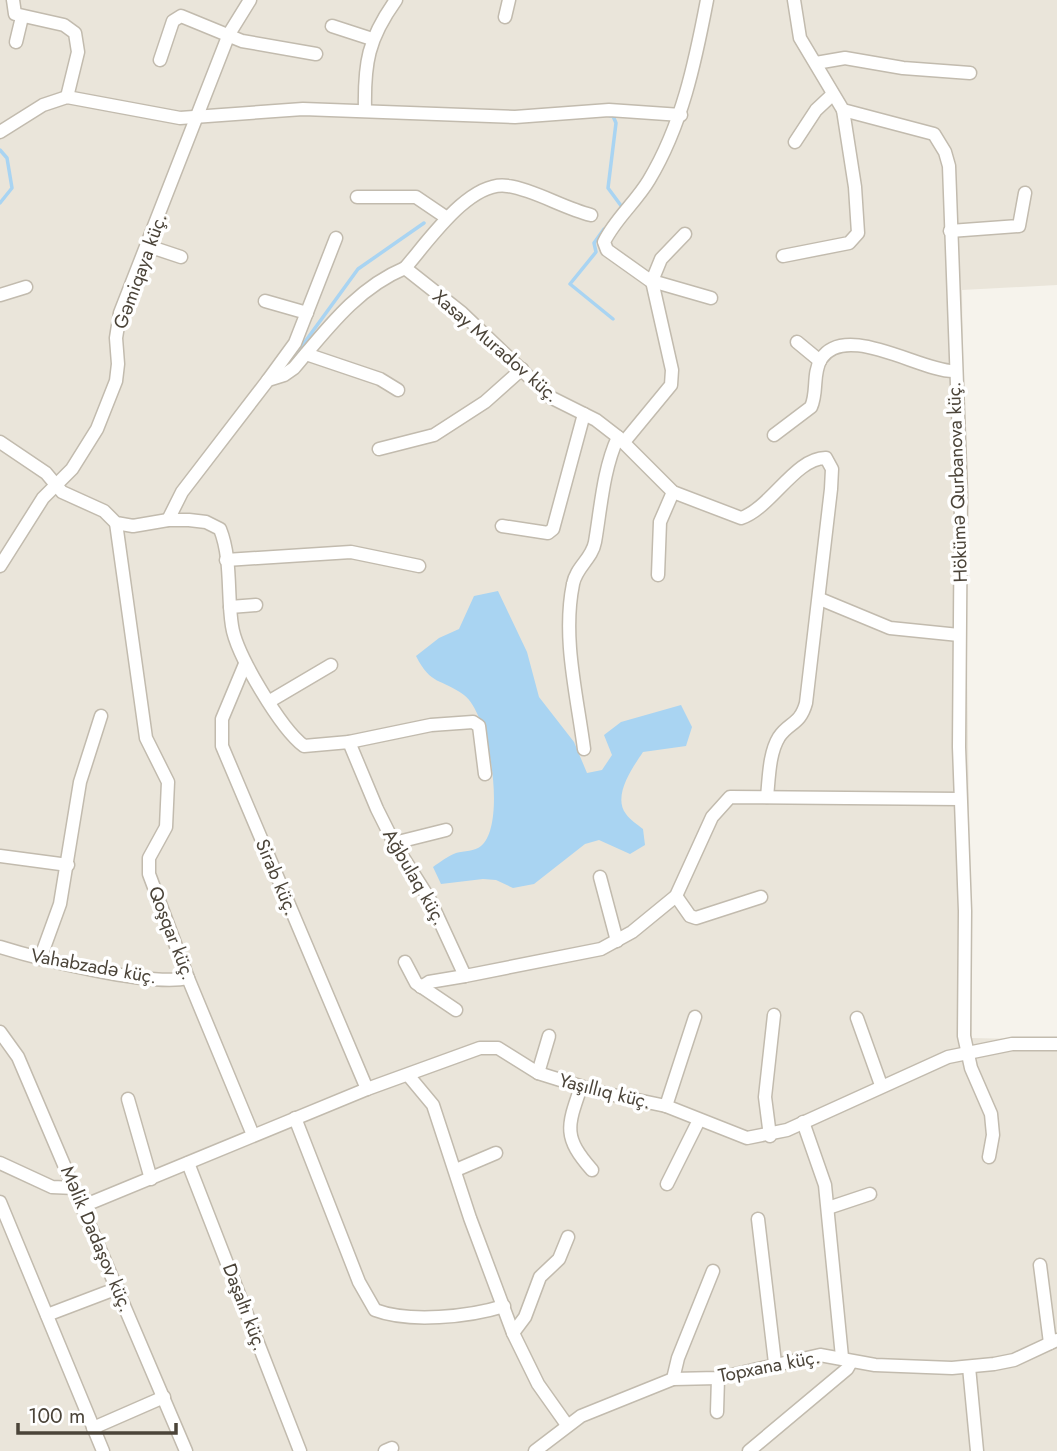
<svg xmlns="http://www.w3.org/2000/svg" width="1057" height="1451" viewBox="0 0 1057 1451" font-family="Jost,sans-serif">
  <style>
    .residential { fill: #eae5da }
    .water { fill: #a9d4f2 }
    .lines { fill: none; stroke-linecap: round; stroke-linejoin: round }
    .stream { stroke: #a9d4f2; stroke-width: 3.5 }
    .street-casing { stroke: #c2bbae; stroke-width: 15 }
    .street { stroke: #fff; stroke-width: 12 }
    .labels { text-anchor: middle; dominant-baseline: central; stroke-width: 7; stroke-linejoin: round; paint-order: stroke }
    .street-label { font-size: 19px; fill: #4b4439; stroke: #fff }
  </style>
  <rect width="100%" height="100%" fill="#f6f3ec"/>
  <path class="residential" d="M0,0H1057V285L962,290L972,1038L1057,1040V1451H0Z"/>
  <path class="water" d="M498,591L527,652L539,697L574,742L587,773L602,770L612,755L604,735L621,722L681,705L692,727L686,746L643,752C633,767 612,796 626,814C630,820 638,825 643,829L645,845L630,854L599,840L585,844L534,884L513,888L496,880L483,879L441,884L433,867C440,862 448,856 456,853C464,851 475,851 481,846C507,825 490,714 464,695C441,678 431,686 416,656L439,638L459,629L474,596Z"/>
  <g class="lines">
    <g class="stream">
      <path d="M610,116H613L616,123L608,188L622,207"/>
      <path d="M0,150L7,158L12,188L0,203"/>
      <path d="M604,229L594,243L596,252L570,284L613,319"/>
      <path d="M291,361L358,269L424,223"/>
    </g>
    <defs>
      <g id="street">
        <path d="M13,0L15,14L64,25L75,33L78,52L67,97"/>
        <path d="M794,0L800,38L843,110L934,134L945,152L949,166L961,494L959,747L965,911L964,1036L971,1068L991,1114L993,1135L989,1157"/>
        <path d="M505,17L509,0"/>
        <path d="M332,26L372,39"/>
        <path d="M16,42L22,17"/>
        <path d="M160,60L173,21L181,16L242,41L316,54"/>
        <path d="M816,63L845,58L903,68L970,73"/>
        <path d="M365,110C364,63 368,39 396,0"/>
        <path d="M0,132L43,105L67,97L180,118L303,109L515,117L609,110L681,115"/>
        <path d="M795,142L816,110L832,95"/>
        <path d="M357,197H416L447,218"/>
        <path d="M950,231L1019,226L1025,193"/>
        <path d="M148,246L181,257"/>
        <path d="M783,256L849,243L858,233L855,187L843,110"/>
        <path d="M405,268C427,243 470,179 508,186C535,190 563,208 591,215"/>
        <path d="M652,281L711,298"/>
        <path d="M652,282L607,250L604,242C615,219 636,202 649,180C682,125 695,63 707,0"/>
        <path d="M0,295L26,287"/>
        <path d="M265,301L307,313"/>
        <path d="M797,342L820,361"/>
        <path d="M306,354L380,379L398,390"/>
        <path d="M268,380L295,343L336,238"/>
        <path d="M774,435L811,407C818,392 812,374 821,359C845,321 922,372 954,371"/>
        <path d="M0,442L46,473L62,492L104,511L116,523L133,526L168,520H189L206,522L220,529C232,559 227,595 232,626C236,654 281,729 304,746L349,742L377,809L394,843L430,900L465,976L601,949L632,932L676,896L712,817L730,797L960,799"/>
        <path d="M624,442L671,385L672,370L652,281L661,259L685,234"/>
        <path d="M379,449L434,435L485,402L522,369"/>
        <path d="M168,520L182,492L268,380L284,375L294,368C327,329 357,288 405,268L462,313L550,397L596,420L618,437L673,492L741,518C770,509 796,457 826,458L832,469L831,489L806,703C800,725 789,722 779,737C769,753 769,778 767,797"/>
        <path d="M116,523L146,738L168,782L166,827L149,858V874L188,978L253,1135"/>
        <path d="M502,526L548,533L553,529L584,414"/>
        <path d="M226,560L351,552L419,566"/>
        <path d="M0,566L43,498L72,469L97,429L116,381L118,364L116,338L120,313L229,34L250,0"/>
        <path d="M658,575L660,522L673,492"/>
        <path d="M820,599L890,628L959,635"/>
        <path d="M230,607L256,605"/>
        <path d="M245,664L222,719V746L367,1089"/>
        <path d="M270,701L331,665"/>
        <path d="M349,742L431,725L473,722L479,726L485,774"/>
        <path d="M584,749C577,695 562,638 573,584C576,567 592,559 595,542C601,507 603,470 618,437"/>
        <path d="M394,843L446,830"/>
        <path d="M0,856L68,865"/>
        <path d="M600,877L617,941"/>
        <path d="M676,896L690,916L696,918L761,897"/>
        <path d="M0,947C38,959 152,987 188,978"/>
        <path d="M40,959L60,904L80,782L101,716"/>
        <path d="M405,962L416,983L456,1010"/>
        <path d="M421,987L429,982L465,976"/>
        <path d="M857,1018L881,1085"/>
        <path d="M0,1032L18,1057L186,1451"/>
        <path d="M538,1073L549,1036"/>
        <path d="M408,1075L433,1105L470,1218L513,1333L538,1384L567,1425"/>
        <path d="M581,1087C567,1127 563,1137 592,1170"/>
        <path d="M128,1099L151,1179"/>
        <path d="M666,1106L695,1017"/>
        <path d="M295,1118L359,1282L375,1310C409,1323 469,1317 504,1306"/>
        <path d="M803,1122L825,1185L842,1357"/>
        <path d="M770,1136L765,1097L774,1015"/>
        <path d="M0,1163L52,1187L75,1188"/>
        <path d="M188,1163L300,1451"/>
        <path d="M456,1170L496,1153"/>
        <path d="M667,1184L699,1120"/>
        <path d="M0,1202L103,1451"/>
        <path d="M83,1206L367,1089L480,1048H498L538,1073L599,1092L666,1106L747,1138L787,1130L948,1057L1012,1044H1057"/>
        <path d="M828,1208L870,1194"/>
        <path d="M758,1219L775,1363"/>
        <path d="M1040,1265L1050,1343"/>
        <path d="M47,1315L118,1288"/>
        <path d="M513,1333L525,1317L540,1277L559,1259L568,1237"/>
        <path d="M969,1367L977,1451"/>
        <path d="M673,1379L678,1358L713,1271"/>
        <path d="M717,1412L718,1378"/>
        <path d="M93,1428L164,1397"/>
        <path d="M385,1451L392,1448"/>
        <path d="M535,1451L581,1416L673,1379L718,1378L820,1355L875,1365L952,1368L994,1364L1014,1360L1057,1340"/>
        <path d="M749,1451L847,1369L851,1362"/>
      </g>
    </defs>
    <use href="#street" class="street-casing"/>
    <use href="#street" class="street"/>
  </g>
  <g class="labels">
    <g class="street-label">
      <text transform="translate(140 271) rotate(-70)">Gəmiqaya küç.</text>
      <text transform="translate(496 346) rotate(41)">Xasay Muradov küç.</text>
      <text transform="translate(957 482) rotate(-92)">Hökümə Qurbanova küç.</text>
      <text transform="translate(277 877) rotate(67)">Sirab küç.</text>
      <text transform="translate(415 877) rotate(60)">Ağbulaq küç.</text>
      <text transform="translate(172 933) rotate(69)">Qoşqar küç.</text>
      <text transform="translate(94 966) rotate(10)">Vahabzadə küç.</text>
      <text transform="translate(605 1091) rotate(14)">Yaşıllıq küç.</text>
      <text transform="translate(97 1239) rotate(67)">Məlik Dadaşov küç.</text>
      <text transform="translate(245 1307) rotate(69)">Daşaltı küç.</text>
      <text transform="translate(769 1366) rotate(-11)">Topxana küç.</text>
    </g>
  </g>
  <path d="M18 1423v10h158v-10" fill="none" stroke="#4b4439" stroke-width="3.5"/>
  <text x="28" y="1423" font-size="21" fill="#4b4439" stroke="#ffffff" stroke-width="5" paint-order="stroke">100 m</text>
</svg>
